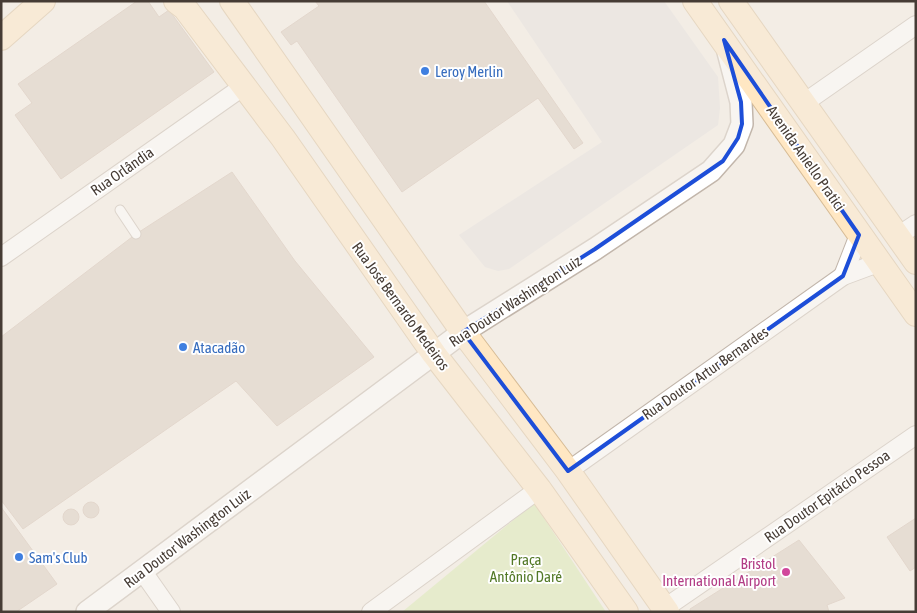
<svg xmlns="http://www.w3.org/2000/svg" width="917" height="613" viewBox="0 0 917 613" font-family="'Asap Condensed',sans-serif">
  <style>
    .green { fill: #d7e9ad }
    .parking { fill: #e4e0de }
    .building { fill: #d8c9bd; stroke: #d0bdae }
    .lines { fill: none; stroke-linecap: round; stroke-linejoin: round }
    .service-casing { stroke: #c2b6ab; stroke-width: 11 }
    .minor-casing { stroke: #c2b6ab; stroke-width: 20 }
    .tertiary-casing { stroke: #c2b6ab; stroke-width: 24 }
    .secondary-casing { stroke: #d7bc96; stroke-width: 26 }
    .service { stroke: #fff; stroke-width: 9 }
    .minor { stroke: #fff; stroke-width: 18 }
    .tertiary { stroke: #fff; stroke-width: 21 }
    .secondary { stroke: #ffe7c3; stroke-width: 24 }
    .marked { fill: none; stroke: #1d4ed8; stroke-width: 4; stroke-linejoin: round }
    .shop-dot { fill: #3f7fe0; stroke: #fff; stroke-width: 2 }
    .hotel-dot { fill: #d1479c; stroke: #fff; stroke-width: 2 }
    .labels { text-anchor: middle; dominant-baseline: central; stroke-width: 4; stroke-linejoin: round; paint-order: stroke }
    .shop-label { font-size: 15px; fill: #366cbe; stroke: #fff; text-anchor: start }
    .street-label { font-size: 15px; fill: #463c35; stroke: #fff }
    .park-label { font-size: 15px; fill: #537927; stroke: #fff }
    .hotel-label { font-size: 15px; fill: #b23c85; stroke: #fff; text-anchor: end }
  </style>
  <rect width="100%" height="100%" fill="#f3ede5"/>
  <path class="green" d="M534,503L606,612H402Z"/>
  <path class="parking" d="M507,1H664L718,77L720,108L718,125L509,269L498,271L485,267L459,235L602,142Z"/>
  <g class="building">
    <path d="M137,1H148L159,17L169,10L214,72L61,179L15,115L32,103L18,84Z"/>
    <path d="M315,1H484L583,143L574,149L538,98L402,192L297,41L291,45L281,32L319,6Z"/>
    <path d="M232,172L295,261L374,357L277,426L236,381L23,529L1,500V337L136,234Z"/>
    <circle cx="91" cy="510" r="8"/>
    <path d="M1,507L57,584L16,612H1Z"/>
    <circle cx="71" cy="517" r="8"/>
    <path d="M916,518V567L910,571L887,537Z"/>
    <path d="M799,540L845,598L827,605L829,612H691L690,609Z"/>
  </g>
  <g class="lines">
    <defs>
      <path id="service" d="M120,210L136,234"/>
      <g id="minor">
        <path d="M804,103L916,25"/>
        <path d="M898,236L916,224"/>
        <path d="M1,257L244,86"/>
        <path d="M843,276L859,235"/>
        <path d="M568,471L843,276L878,263"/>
        <path d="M143,572L171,612"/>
        <path d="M665,608L916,435"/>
        <path d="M371,612L539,489"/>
      </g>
      <path id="tertiary" d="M87,612L463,332L595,249L711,171L734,145L742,124L741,102L728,52"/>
      <g id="secondary">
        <path d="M176,1L185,8L283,138L434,354L539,489L626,612"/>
        <path d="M232,1L463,332L568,471L667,612"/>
        <path d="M695,1L916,314"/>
        <path d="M731,1L916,262"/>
        <path d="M1,38L43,1"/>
      </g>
    </defs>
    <use href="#service" class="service-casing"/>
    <use href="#minor" class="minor-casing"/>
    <use href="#tertiary" class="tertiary-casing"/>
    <use href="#secondary" class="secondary-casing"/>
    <use href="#service" class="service"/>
    <use href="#minor" class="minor"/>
    <use href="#tertiary" class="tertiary"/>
    <use href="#secondary" class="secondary"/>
  </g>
  <path d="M0 0H917V613H0ZM724,40L859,235L843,276L568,471L463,332L595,249L723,161L738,138L742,124L741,102Z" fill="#f3ede5" fill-opacity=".55" fill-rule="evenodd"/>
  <path class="marked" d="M724,40L859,235L843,276L568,471L463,332L595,249L723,161L738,138L742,124L741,102Z"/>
  <g class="shop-dot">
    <circle cx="425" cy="71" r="5"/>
    <circle cx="183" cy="347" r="5"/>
    <circle cx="19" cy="557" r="5"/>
  </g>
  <circle class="hotel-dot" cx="786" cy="572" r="5"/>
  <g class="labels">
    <g class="shop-label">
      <text x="435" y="71">Leroy Merlin</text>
      <text x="193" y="347">Atacadão</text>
      <text x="29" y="557">Sam's Club</text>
    </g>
    <g class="street-label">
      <text transform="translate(806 158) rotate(55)">Avenida Aniello Pratici</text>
      <text transform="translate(122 171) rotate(-35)">Rua Orlândia</text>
      <text transform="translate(515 301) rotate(-33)">Rua Doutor Washington Luiz</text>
      <text transform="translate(401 306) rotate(54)">Rua José Bernardo Medeiros</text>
      <text transform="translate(705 373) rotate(-35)">Rua Doutor Artur Bernardes</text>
      <text transform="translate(827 496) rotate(-35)">Rua Doutor Epitácio Pessoa</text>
      <text transform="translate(187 538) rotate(-37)">Rua Doutor Washington Luiz</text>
    </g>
    <g class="park-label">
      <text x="526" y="559">Praça<tspan x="526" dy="17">Antônio Daré</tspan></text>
    </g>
    <g class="hotel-label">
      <text x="776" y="563">Bristol<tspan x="776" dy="17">International Airport</tspan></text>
    </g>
  </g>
  <rect width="917" height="613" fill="none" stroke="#463c35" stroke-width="5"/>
</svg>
